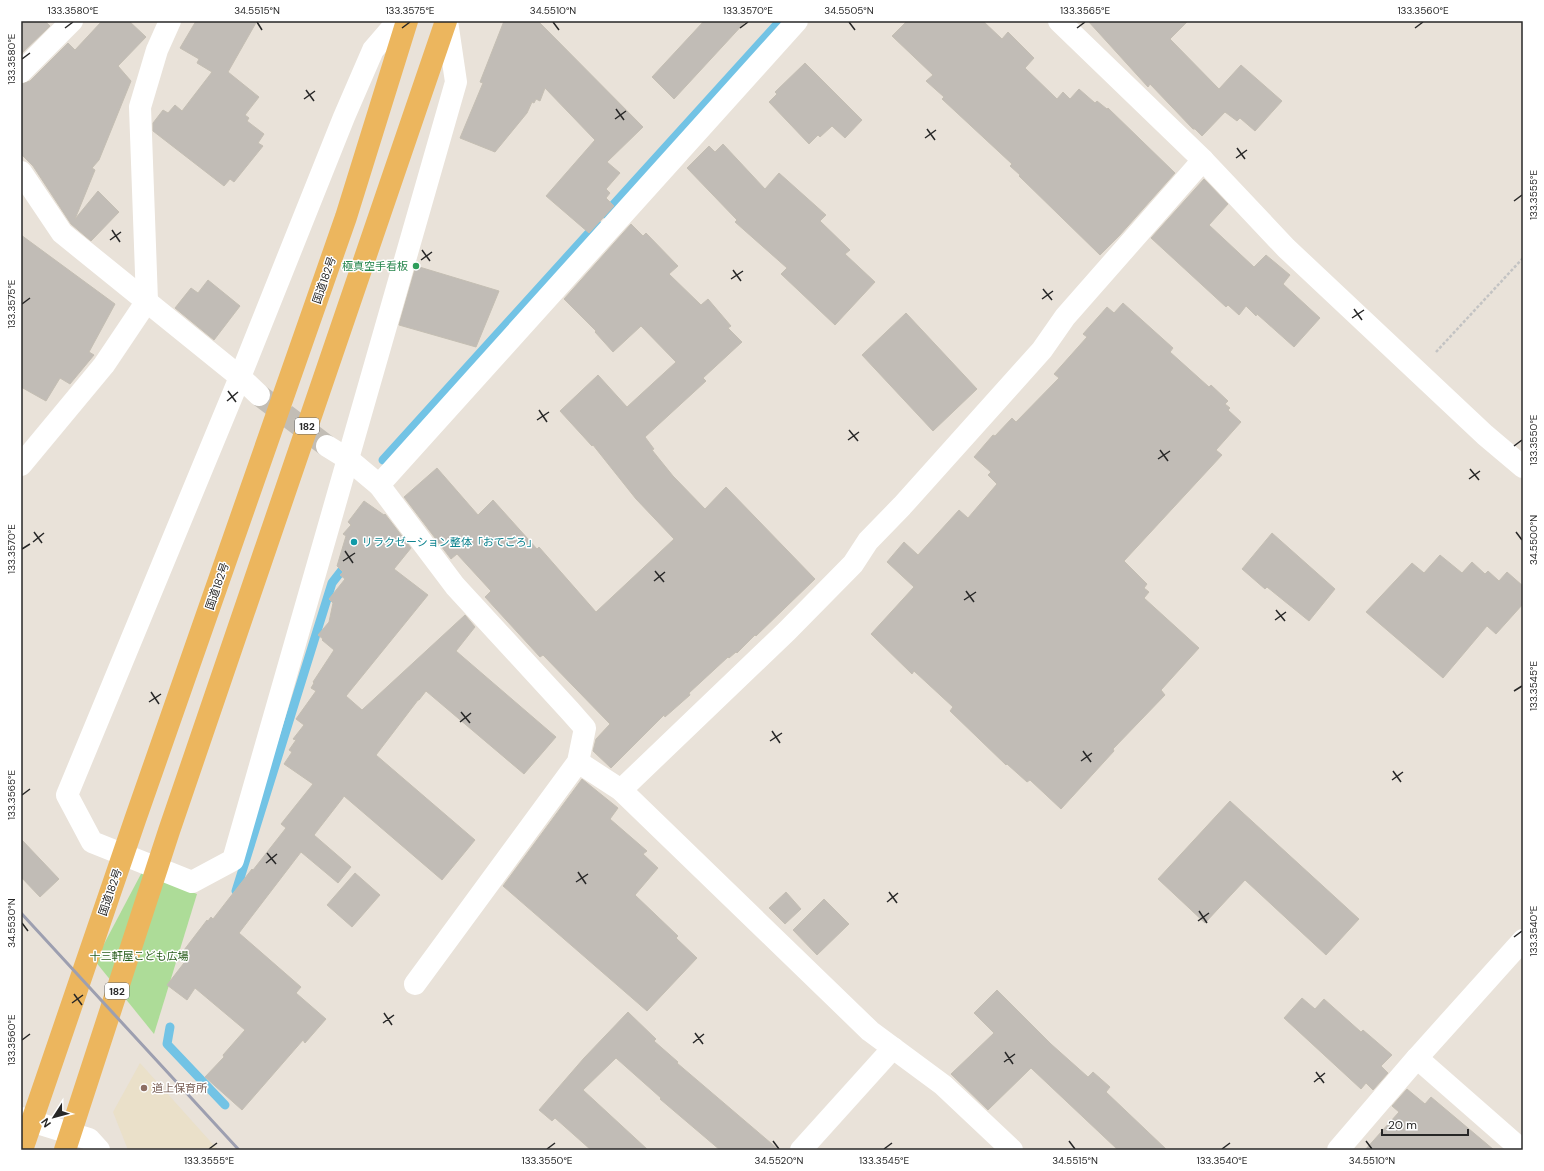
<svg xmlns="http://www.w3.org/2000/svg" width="1544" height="1171" viewBox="0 0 1544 1171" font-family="'DM Sans','Noto Sans JP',sans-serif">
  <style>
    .education { fill: #eae0c9 }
    .green { fill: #addc98 }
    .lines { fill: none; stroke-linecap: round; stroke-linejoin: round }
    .stream { stroke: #72c3e5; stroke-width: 9 }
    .building { fill: #c1bcb6; stroke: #c4beb3 }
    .minor-tunnel { stroke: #c2bdb5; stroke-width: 22; stroke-dasharray: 22 11; stroke-linecap: butt }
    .path { stroke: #c3c3c3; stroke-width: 2.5; stroke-dasharray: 3 2; stroke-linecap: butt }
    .minor { stroke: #fff; stroke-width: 22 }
    .trunk { stroke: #ecb65e; stroke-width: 22 }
    .rail { stroke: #9d9fb0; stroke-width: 3 }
    .ticks { fill: none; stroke: #272727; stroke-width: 1.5 }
    .leisure-dot { fill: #2e9e5b; stroke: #fff; stroke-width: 1.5 }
    .culture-dot { fill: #0f9aa8; stroke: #fff; stroke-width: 1.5 }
    .education-dot { fill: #8d6e63; stroke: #fff; stroke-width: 1.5 }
    .labels { text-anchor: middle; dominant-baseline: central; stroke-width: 3; stroke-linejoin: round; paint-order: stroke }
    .shield { fill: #fff; stroke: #686868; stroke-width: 1 }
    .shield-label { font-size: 10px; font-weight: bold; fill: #272727 }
    .leisure-label { font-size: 11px; fill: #27864d; stroke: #fff; text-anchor: end }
    .street-label { font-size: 11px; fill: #272727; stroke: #fff }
    .culture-label { font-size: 11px; fill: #0d838f; stroke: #fff; text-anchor: start }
    .park-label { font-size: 11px; fill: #295d1d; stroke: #fff }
    .education-label { font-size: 11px; fill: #785e54; stroke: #fff; text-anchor: start }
    .neatline { fill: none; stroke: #272727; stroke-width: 1.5 }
    .ticks-label { font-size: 10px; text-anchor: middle; fill: #272727 }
  </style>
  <rect width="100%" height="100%" fill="#e9e2d9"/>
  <path class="education" d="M140,1063L218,1150H128L113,1112Z"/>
  <path class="green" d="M142,872L197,894L154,1034L95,961Z"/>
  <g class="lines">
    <g class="stream">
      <path d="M605,214L780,21"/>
      <path d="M383,460L597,224"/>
      <path d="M236,891L332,583L349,561"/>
      <path d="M170,1027L167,1044L225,1105"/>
    </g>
  </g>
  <g class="building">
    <path d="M21,21H45L50,26L21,54Z"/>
    <path d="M102,21H129L146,37L118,66L131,81L99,160L92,168L95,170L75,219L98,191L119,212L91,241L71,224L33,166L21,154V84L30,81L68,43L75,50Z"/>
    <path d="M196,21H257L228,72L259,97L245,115L249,118L247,121L264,134L258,143L263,146L234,182L230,179L224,186L153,131V123L163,110L168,113L175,105L182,111L212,72L197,63L199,59L180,48Z"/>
    <path d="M504,21H538L643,127L607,162L620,173L606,189L610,193L606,198L614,206L589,233L546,196L595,140L545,88L540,101L536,99L534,103L532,102L527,113L495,152L460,138L483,83L480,82Z"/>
    <path d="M704,21H746L674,99L652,77Z"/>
    <path d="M907,21H983L1002,39L1008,32L1034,58L1025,68L1057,99L1063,92L1070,99L1079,89L1095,103L1097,101L1107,109L1108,108L1175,173L1119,236L1100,255L1019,176L1020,175L1010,166L1012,164L942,99L944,97L926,81L933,75L892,36Z"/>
    <path d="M1088,21H1188L1170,39L1219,89L1241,65L1282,101L1255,131L1240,118L1237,121L1225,112L1202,136L1195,129H1193L1150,84L1148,87Z"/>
    <path d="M805,63L862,120L845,138L832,126L820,137L818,135L809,144L769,102L777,94L775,92Z"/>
    <path d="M723,144L765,189L779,173L826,215L820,221L850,250L845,254L875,282L835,325L781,274L787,268L735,222L737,220L687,168L709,146L715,152Z"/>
    <path d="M1204,179L1228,204L1209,225L1254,267L1266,255L1290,275L1283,284L1320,318L1294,347L1257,314L1256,316L1246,306L1239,315L1228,305L1226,307L1151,238Z"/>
    <path d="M631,224L643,236L646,233L678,266L669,274L701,305L708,299L731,326L728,328L742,342L703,378L706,381L645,437L654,449L652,450L673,476L705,509L726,487L815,579L756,636L755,635L737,653L736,652L729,658L728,657L689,693L690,695L665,717L664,715L611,768L593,751L596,739L610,724L543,655L540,657L485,597L491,591L457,554L451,559L404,497L437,468L478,515L493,500L537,549L539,547L596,612L674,539L636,499L593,445L592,446L560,411L598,375L627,407L676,362L641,326L613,352L595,332L596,331L564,299Z"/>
    <path d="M21,235L115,304L89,352L94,355L70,384L60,378L46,401L21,387Z"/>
    <path d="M416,266L499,291L476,347L399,325Z"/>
    <path d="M208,280L240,306L214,340L175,308L191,288L198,293Z"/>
    <path d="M1123,303L1173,348L1170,352L1209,387L1211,385L1228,401L1225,404L1230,408L1228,410L1241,422L1216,450L1222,455L1124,561L1147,584L1144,588L1149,592L1144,598L1199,648L1161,690L1165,695L1113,749L1114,751L1061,809L1030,780L1027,782L1007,764L1006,765L950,711L953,707L914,671L912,674L871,634L914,587L887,562L904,542L918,555L959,510L968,518L997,484L988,475L991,472L974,457L993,435L995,436L1012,418L1016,422L1059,378L1054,374L1087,337L1083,334L1107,307L1114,313Z"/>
    <path d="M906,313L977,389L933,431L862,355Z"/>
    <path d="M364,501L384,515L385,514L411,548L394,569L428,595L346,696L362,710L465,615L475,627L456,651L556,737L524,774L426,691L419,700H418L376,755L475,840L442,880L344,796L342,799L314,835L351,867L338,883L301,852L239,933L301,987L296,993L326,1019L305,1043L303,1040L242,1110L205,1077L224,1057L223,1055L245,1030L195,988L187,1000L167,985L187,959L181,954L207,920L208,921L211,917L213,919L252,869L253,870L286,828L281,824L313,784L284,764L292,752L289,750L296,740L293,739L304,725L296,719L316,691L311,688L314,683L313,682L334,650L322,640L323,639L318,635L329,622L333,603L329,599L345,579L340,575L343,572L337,566L346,536L343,534L351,525L348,522Z"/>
    <path d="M1272,533L1335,589L1309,621L1267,587L1265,589L1242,569Z"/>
    <path d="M1440,555L1462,573L1472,562L1485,574L1488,571L1499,581L1507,572L1523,586V604L1496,634L1487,626L1443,678L1366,612L1412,563L1424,573Z"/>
    <path d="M582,779L618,808L610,819L647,851L643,854L658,868L635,895L678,936L676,938L697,958L647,1011L503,886Z"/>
    <path d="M1230,801L1359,919L1326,955L1245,880L1205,923L1158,879Z"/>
    <path d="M21,839L59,879L40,897L21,877Z"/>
    <path d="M355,873L380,895L352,927L327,905Z"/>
    <path d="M786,892L801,909L785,924L769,908Z"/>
    <path d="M824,899L849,924L817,955L793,930Z"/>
    <path d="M997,990L1051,1044L1088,1077L1093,1072L1110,1087L1106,1092L1167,1150H1118L1031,1068L988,1110L951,1074L994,1033L974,1013Z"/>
    <path d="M1302,998L1315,1009L1324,999L1361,1032L1363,1030L1392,1055L1381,1066L1388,1073L1373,1090L1366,1083L1361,1089L1284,1018Z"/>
    <path d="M628,1012L656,1039L654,1041L678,1062L677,1063L779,1150H720L660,1099L661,1098L616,1058L583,1090L648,1150H591L555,1118L552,1121L539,1110L584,1058Z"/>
    <path d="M1407,1089L1425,1104L1431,1097L1494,1150H1365L1399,1112L1392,1106Z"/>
  </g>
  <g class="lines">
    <path class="minor-tunnel" d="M259,395L327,446"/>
    <path class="path" d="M1436,352L1523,258"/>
    <g class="minor">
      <path d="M398,21L373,50L344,117L240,377L67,795L92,842L192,882L233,860L456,82L447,21"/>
      <path d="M1059,21L1203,160L1286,248L1485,435L1523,467"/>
      <path d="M21,72L72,21"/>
      <path d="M21,172L62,233L240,377L259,395"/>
      <path d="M327,446L348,459L379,485L455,586L570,711L585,728L578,762L415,984"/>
      <path d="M21,465L104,365L147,301L140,107L157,50L170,21"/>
      <path d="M379,485L797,21"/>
      <path d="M578,762L621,790L870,1031L943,1085L1012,1150"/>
      <path d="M621,790L787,631L853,564L868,541L902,506L1042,350L1065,317L1203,160"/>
      <path d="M1417,1058L1522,1150"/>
      <path d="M21,1118L89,1139L99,1150"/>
      <path d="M801,1150L893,1048"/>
      <path d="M1338,1150L1417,1058L1523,940"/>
    </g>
    <g class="trunk">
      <path d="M22,1150L135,820L346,217L407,21"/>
      <path d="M65,1150L169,831L446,21"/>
    </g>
    <path class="rail" d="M21,913L239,1150"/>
  </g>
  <path class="ticks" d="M257,22L262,30M553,22L559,30M849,22L855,30M65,28L73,22M402,28L410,22M740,28L748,22M1077,28L1085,22M1415,28L1423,22M22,59L30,53M306,90L314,101M304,99L315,91M616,109L624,120M615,119L626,111M927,129L935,140M925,138L936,130M1237,148L1245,159M1236,158L1247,150M1514,201L1522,195M112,230L120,242M110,240L121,232M422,250L430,261M421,260L432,252M733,270L741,281M731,279L743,271M1043,289L1052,300M1042,299L1053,291M22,304L30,298M1354,309L1362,320M1352,318L1364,310M228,391L236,402M227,401L238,392M539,410L547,422M537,420L549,412M849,430L858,441M848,440L859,432M1514,446L1522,440M1160,450L1168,461M1158,459L1170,451M1470,469L1479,480M1469,479L1480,471M34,532L42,543M1516,532L1522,540M33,542L44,533M22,549L30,544M345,551L353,563M343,561L355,553M655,571L664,582M654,581L665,572M966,591L974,602M964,600L976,592M1276,610L1285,621M1275,620L1286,612M1514,691L1522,686M151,692L159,704M149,702L161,694M461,712L470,723M460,722L471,713M772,731L780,743M770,741L782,733M1083,751L1091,762M1081,761L1092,753M1393,771L1401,782M1392,780L1403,772M22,795L30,789M267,853L276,864M266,863L277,854M578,872L586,884M576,882L588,874M889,892L897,903M887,902L898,893M1199,911L1207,923M1198,921L1209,913M22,923L28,931M1514,937L1522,931M74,994L82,1005M72,1003L83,995M384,1013L392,1025M383,1023L394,1015M695,1033L703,1044M22,1040L30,1034M693,1043L704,1034M1005,1052L1013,1064M1004,1062L1015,1054M1316,1072L1324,1083M1314,1082L1325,1073M773,1141L779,1149M1069,1141L1075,1149M1366,1141L1372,1149M209,1149L217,1143M547,1149L555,1143M884,1149L892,1143M1222,1149L1230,1143"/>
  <circle class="leisure-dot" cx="416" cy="266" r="4"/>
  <circle class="culture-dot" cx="354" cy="542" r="4"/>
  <circle class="education-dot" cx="144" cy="1088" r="4"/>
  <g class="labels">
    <g class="shield">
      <rect x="295" y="418" width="24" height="16" rx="3"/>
      <rect x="105" y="983" width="24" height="16" rx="3"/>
    </g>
    <g class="shield-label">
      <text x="307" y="426">182</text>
      <text x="117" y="991">182</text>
    </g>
    <g class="leisure-label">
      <text x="408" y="266">極真空手看板</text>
    </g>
    <g class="street-label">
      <text transform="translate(324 280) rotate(-71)">国道182号</text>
      <text transform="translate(217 586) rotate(-71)">国道182号</text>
      <text transform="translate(110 892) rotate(-71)">国道182号</text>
    </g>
    <g class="culture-label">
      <text x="362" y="542">リラクゼーション整体「おてごろ」</text>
    </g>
    <g class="park-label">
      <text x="139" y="956">十三軒屋こども広場</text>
    </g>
    <g class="education-label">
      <text x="152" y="1088">道上保育所</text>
    </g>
  </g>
  <rect width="1544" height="1171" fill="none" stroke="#ffffff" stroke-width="44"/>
  <g transform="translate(54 1117) rotate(234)" stroke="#ffffff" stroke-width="3" paint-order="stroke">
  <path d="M0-3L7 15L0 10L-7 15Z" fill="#272727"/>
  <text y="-6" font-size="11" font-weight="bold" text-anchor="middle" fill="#272727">N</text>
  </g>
  <path d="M1382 1129v6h86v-6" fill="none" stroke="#272727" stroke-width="2"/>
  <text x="1388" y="1129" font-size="12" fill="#272727" stroke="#ffffff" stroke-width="3" paint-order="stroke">20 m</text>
  <rect x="22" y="22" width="1500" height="1127" class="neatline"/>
  <g class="ticks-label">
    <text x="73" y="14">133.3580°E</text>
    <text x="257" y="14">34.5515°N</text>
    <text x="410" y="14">133.3575°E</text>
    <text x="553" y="14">34.5510°N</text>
    <text x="748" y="14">133.3570°E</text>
    <text x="849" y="14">34.5505°N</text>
    <text x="1085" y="14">133.3565°E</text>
    <text x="1423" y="14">133.3560°E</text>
    <text transform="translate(11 59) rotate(-90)" y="4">133.3580°E</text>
    <text transform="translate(1533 195) rotate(-90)" y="4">133.3555°E</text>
    <text transform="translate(11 304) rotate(-90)" y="4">133.3575°E</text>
    <text transform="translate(1533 440) rotate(-90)" y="4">133.3550°E</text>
    <text transform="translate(1533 540) rotate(-90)" y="4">34.5500°N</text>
    <text transform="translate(11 549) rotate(-90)" y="4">133.3570°E</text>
    <text transform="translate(1533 686) rotate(-90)" y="4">133.3545°E</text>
    <text transform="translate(11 795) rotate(-90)" y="4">133.3565°E</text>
    <text transform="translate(11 923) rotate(-90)" y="4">34.5530°N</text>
    <text transform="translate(1533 931) rotate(-90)" y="4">133.3540°E</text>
    <text transform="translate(11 1040) rotate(-90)" y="4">133.3560°E</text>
    <text x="209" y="1164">133.3555°E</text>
    <text x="547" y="1164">133.3550°E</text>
    <text x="779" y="1164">34.5520°N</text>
    <text x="884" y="1164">133.3545°E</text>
    <text x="1075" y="1164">34.5515°N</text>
    <text x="1222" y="1164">133.3540°E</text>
    <text x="1372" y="1164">34.5510°N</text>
  </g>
</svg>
